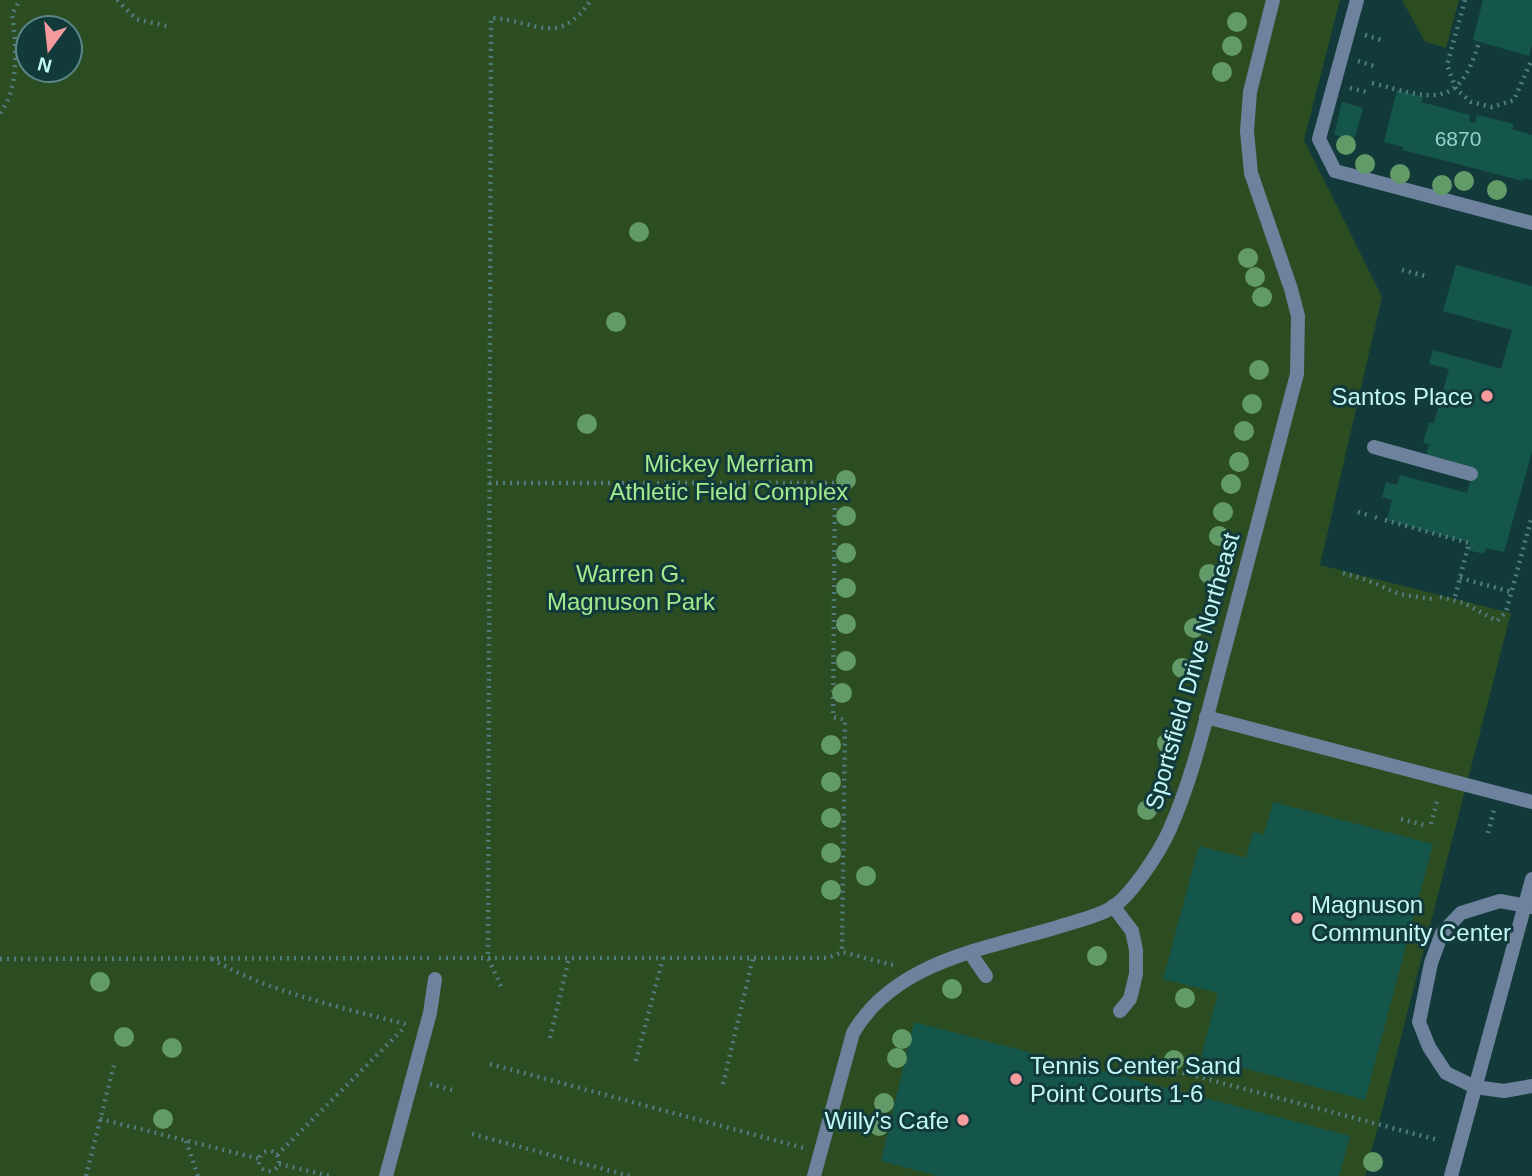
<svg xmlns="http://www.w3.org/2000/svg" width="1532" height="1176" viewBox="0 0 1532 1176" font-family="Helvetica,sans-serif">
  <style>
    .green { fill: #2c4c22; fill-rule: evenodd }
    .building { fill: #15564b }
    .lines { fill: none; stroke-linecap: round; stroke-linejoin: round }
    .path { stroke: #507c7d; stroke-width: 4.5; stroke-dasharray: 2 5; stroke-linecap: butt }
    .lane { stroke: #6e819d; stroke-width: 14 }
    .street { stroke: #6e819d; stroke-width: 14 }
    .tree { fill: #629a68 }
    .poi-dot { fill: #f59b9d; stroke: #133a3b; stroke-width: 2.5 }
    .labels { text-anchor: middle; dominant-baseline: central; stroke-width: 6; stroke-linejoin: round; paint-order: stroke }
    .number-label { font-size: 21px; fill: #97cfcd }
    .poi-label { font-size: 24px; fill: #c2f7f8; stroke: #133a3b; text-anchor: end }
    .park-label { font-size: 24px; fill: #a3e98d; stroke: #133a3b }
    .street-label { font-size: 24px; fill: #c2f7f8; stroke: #133a3b }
  </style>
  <rect width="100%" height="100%" fill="#133a3b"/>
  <g class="green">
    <path d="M0,0H1340L1304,140L1382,297L1320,565L1511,613L1365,1176H0ZM28,28H70V70H28Z"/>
    <path d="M1402,0H1459L1446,48L1425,42Z"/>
  </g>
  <g class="building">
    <path d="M1483,0H1532V45L1529,56L1473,40Z"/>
    <path d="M1397,90L1423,97L1421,102L1470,115L1469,121L1475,123L1477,115L1514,124L1512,129L1532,135V180L1524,178L1523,181L1403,150V147L1384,142Z"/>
    <path d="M1342,102L1363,108L1354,140L1334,135Z"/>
    <path d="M1456,265L1532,286V452L1504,552L1486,548L1484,554L1468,550L1470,543L1387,520L1392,500L1382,497L1386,482L1397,485L1400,475L1467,493L1474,469L1426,455L1429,444L1423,443L1429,422L1434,423L1449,369L1429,364L1433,350L1501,369L1512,330L1443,311Z"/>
    <path d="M1273,802L1433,844L1365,1100L1201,1057L1218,993L1163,979L1199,846L1246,858L1253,832L1264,835Z"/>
    <path d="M914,1022L1350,1136L1339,1176H938L881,1161Z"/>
  </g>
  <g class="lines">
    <g class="path">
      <path d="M117,0L136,19L167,26"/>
      <path d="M1465,0L1447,65L1456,89L1471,102L1492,107L1514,100L1532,59"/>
      <path d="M1365,35L1384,41"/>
      <path d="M1358,61L1377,67"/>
      <path d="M1372,83C1430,98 1459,112 1479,42"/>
      <path d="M1350,88L1370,93"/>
      <path d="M0,113C20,88 16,44 12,14L20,0"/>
      <path d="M1402,270L1429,277"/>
      <path d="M489,483H835L833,717L845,720L842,952"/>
      <path d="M1358,512L1371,516"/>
      <path d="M1375,517L1380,519"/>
      <path d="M1385,520L1469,543L1454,601"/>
      <path d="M1343,573L1367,580L1399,594L1432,599"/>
      <path d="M1460,578L1512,592"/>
      <path d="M1440,597L1464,603L1497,621L1506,612L1532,516"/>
      <path d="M1401,819L1424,825"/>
      <path d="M1431,824L1438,798"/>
      <path d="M1488,833L1494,810"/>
      <path d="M439,958H828L842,952L893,965"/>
      <path d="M0,959L430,958"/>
      <path d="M212,959C272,994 342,1007 409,1025"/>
      <path d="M501,986L488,958L491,18C537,20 557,49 591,0"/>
      <path d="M550,1038L569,958"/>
      <path d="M636,1061L663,958"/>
      <path d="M490,1064L804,1148"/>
      <path d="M1148,1067L1188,1074L1438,1140"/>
      <path d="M430,1084L452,1090"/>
      <path d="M723,1084L753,958"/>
      <path d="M100,1119L260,1159"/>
      <path d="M472,1134L630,1176"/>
      <path d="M186,1141L198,1176"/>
      <circle cx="269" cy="1161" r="10"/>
      <path d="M277,1155L404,1028"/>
      <path d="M279,1164L330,1176"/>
      <path d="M86,1176L115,1061"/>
    </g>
    <g class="lane">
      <path d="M1357,0L1319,139L1335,171L1532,223"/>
      <path d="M1374,447L1471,474"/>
      <path d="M1206,717L1532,802"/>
      <path d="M1113,906L1132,931L1136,950V974L1130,999L1120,1011"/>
      <path d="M1532,907L1500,901L1461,913L1442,933L1431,963L1419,1022L1429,1047L1446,1073L1475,1087L1504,1091L1532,1086"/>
      <path d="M970,953L986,976"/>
      <path d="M386,1176L430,1013L435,979"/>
    </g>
    <g class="street">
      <path d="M814,1176L853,1033C895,961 985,949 1058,927C1076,921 1097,917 1113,907C1132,894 1159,853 1169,831C1195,773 1209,706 1226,644C1249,554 1273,464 1297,374L1298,316L1291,289L1251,173L1247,131L1250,92L1273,0"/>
      <path d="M1451,1176L1532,879"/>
    </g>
  </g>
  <g class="tree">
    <circle cx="1237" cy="22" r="10"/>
    <circle cx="1232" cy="46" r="10"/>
    <circle cx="1222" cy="72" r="10"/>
    <circle cx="1346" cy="145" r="10"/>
    <circle cx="1365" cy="164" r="10"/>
    <circle cx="1400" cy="174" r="10"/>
    <circle cx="1464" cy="181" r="10"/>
    <circle cx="1442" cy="185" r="10"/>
    <circle cx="1497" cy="190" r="10"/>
    <circle cx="639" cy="232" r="10"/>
    <circle cx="1248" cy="258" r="10"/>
    <circle cx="1255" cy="277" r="10"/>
    <circle cx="1262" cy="297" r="10"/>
    <circle cx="616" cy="322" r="10"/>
    <circle cx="1259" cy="370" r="10"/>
    <circle cx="1252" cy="404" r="10"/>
    <circle cx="587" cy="424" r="10"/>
    <circle cx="1244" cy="431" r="10"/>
    <circle cx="1239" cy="462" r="10"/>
    <circle cx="846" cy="480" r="10"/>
    <circle cx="1231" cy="484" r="10"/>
    <circle cx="1223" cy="512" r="10"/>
    <circle cx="846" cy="516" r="10"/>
    <circle cx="1219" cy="536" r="10"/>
    <circle cx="846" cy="553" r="10"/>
    <circle cx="1209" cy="574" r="10"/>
    <circle cx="846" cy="588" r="10"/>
    <circle cx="846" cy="624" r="10"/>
    <circle cx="1194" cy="628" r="10"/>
    <circle cx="846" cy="661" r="10"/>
    <circle cx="1182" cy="668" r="10"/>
    <circle cx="842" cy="693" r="10"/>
    <circle cx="1167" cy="743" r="10"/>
    <circle cx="831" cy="745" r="10"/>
    <circle cx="831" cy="782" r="10"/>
    <circle cx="1147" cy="810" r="10"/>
    <circle cx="831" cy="818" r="10"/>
    <circle cx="831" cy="853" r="10"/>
    <circle cx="866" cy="876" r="10"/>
    <circle cx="831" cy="890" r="10"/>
    <circle cx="1097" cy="956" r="10"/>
    <circle cx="100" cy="982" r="10"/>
    <circle cx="952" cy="989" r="10"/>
    <circle cx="1185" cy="998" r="10"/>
    <circle cx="124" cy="1037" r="10"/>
    <circle cx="902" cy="1039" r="10"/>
    <circle cx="172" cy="1048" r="10"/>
    <circle cx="897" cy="1058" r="10"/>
    <circle cx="1174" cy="1060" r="10"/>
    <circle cx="884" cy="1103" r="10"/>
    <circle cx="163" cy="1119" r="10"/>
    <circle cx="879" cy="1126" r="10"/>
    <circle cx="1373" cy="1162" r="10"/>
  </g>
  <g class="poi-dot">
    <circle cx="1487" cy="396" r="7"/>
    <circle cx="1297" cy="918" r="7"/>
    <circle cx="1016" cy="1079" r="7"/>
    <circle cx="963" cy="1120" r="7"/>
  </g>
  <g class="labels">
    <g class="number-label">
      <text x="1458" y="138">6870</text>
    </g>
    <g class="poi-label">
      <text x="1473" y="396">Santos Place</text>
      <text x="1311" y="904" text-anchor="start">Magnuson<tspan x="1311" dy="28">Community Center</tspan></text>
      <text x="1030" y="1065" text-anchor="start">Tennis Center Sand<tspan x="1030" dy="28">Point Courts 1-6</tspan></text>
      <text x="949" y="1120">Willy's Cafe</text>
    </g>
    <g class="park-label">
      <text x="729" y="463">Mickey Merriam<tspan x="729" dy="28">Athletic Field Complex</tspan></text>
      <text x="631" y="573">Warren G.<tspan x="631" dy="28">Magnuson Park</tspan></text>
    </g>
    <g class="street-label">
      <text transform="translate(1192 671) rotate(-74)">Sportsfield Drive Northeast</text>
    </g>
  </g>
  <g transform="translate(49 49) rotate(195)"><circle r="33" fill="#133a3b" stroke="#598687" stroke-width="2"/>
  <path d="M0-5L12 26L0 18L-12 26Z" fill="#f59b9d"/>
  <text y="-10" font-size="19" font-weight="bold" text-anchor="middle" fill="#c2f7f8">N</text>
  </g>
</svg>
